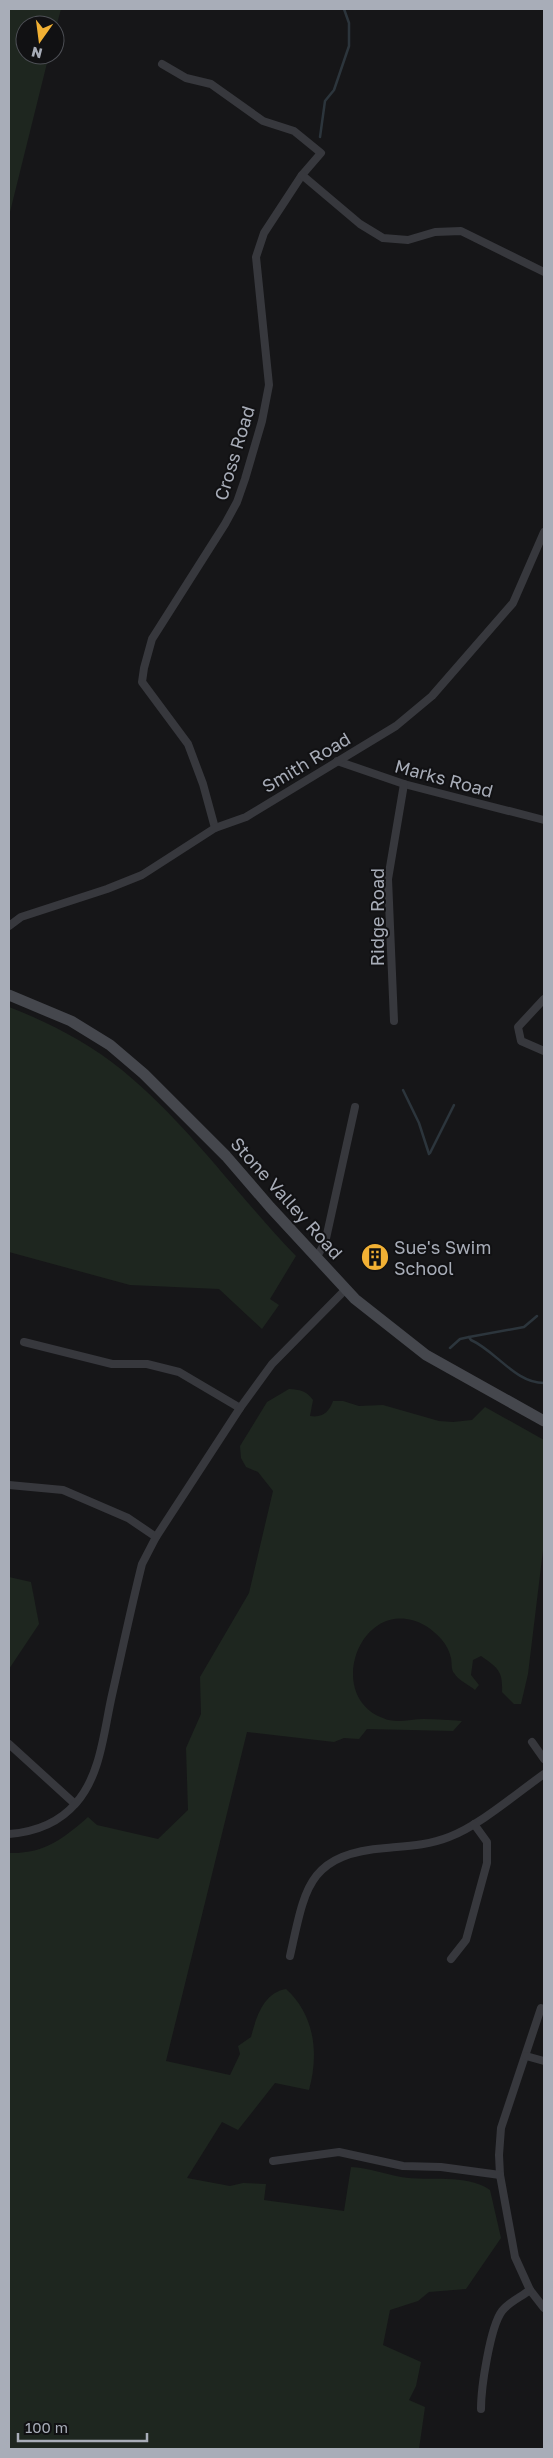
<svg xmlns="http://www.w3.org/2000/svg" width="553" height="2458" viewBox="0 0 553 2458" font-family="'Golos Text',sans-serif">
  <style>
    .green { fill: #1e261f }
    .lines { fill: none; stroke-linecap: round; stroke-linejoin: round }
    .stream { stroke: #2c353c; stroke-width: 2.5 }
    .street { stroke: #37383d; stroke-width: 8 }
    .secondary { stroke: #45474d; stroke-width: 11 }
    .labels { text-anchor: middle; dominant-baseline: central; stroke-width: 4; stroke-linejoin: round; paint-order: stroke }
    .street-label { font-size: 18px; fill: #a8adb8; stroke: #111113 }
    .poi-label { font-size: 18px; fill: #a8adb8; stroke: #111113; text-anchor: start }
  </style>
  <rect width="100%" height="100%" fill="#161618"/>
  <g class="green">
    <path d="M9,9H61L55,31V25H25V55H49L9,216Z"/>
    <path d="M9,1007C48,1022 89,1043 122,1070C188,1124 237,1195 296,1256L270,1299L279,1305L262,1329L219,1289L130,1285L9,1252Z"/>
    <path d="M289,1389C300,1390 306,1390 313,1400L310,1416C323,1418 329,1412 333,1401H343L359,1406L383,1405L439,1421L453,1422L472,1420L485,1407L544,1440V1542L528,1674L521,1704H514L502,1692C503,1671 498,1668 481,1656L473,1660L471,1675L479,1685L475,1690C469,1685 458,1680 454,1673C451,1670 452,1663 451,1658C448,1644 438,1634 426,1626C363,1590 322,1695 383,1718C395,1724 411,1719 424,1719C437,1719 450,1720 462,1721L453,1731L367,1729L359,1739L344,1738L334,1742L247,1732L166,2061L230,2075L240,2054L238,2046L251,2037C256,2018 263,1993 286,1989C315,2015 319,2054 309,2090L275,2083L238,2130L222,2122L187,2178L230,2186L243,2183L266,2184L264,2200L344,2211L351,2167C368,2168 385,2174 401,2177C428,2182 466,2173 490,2190L501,2238L466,2289L429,2292L418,2301L390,2310L383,2345L421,2362L416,2386L409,2400L425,2407L419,2449H9V1853C44,1854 63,1839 88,1817L97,1825L158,1839L188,1810L186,1748L201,1714L200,1677L249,1593L273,1491L258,1472L246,1467L241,1458L240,1446L267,1402Z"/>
    <path d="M9,1577L31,1582L39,1624L9,1669Z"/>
  </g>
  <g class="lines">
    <g class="stream">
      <path d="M320,137L325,101L334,90L349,46V23L344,9"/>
      <path d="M403,1090L419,1123L429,1154"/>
      <path d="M430,1153L454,1105"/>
      <path d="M469,1337L524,1327L537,1316"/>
      <path d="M450,1348L460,1339L469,1337L471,1340C496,1351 515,1383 544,1383"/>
    </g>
    <g class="street">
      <path d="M162,64L186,78L211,84L263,121L294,131L321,153L302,175L264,233L256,257L269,385L262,421L245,479L237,502L225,524L152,639L144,668L142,682L188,744L203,784L215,828"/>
      <path d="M302,175L360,224L383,238L408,240L435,232L461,231L544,272"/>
      <path d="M337,761L404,784L544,820"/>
      <path d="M9,926L21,917L107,889L142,875L215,828L246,817L396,726L432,696L513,603L544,532"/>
      <path d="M544,999L518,1027L521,1041L544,1051"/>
      <path d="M394,1021L388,879L404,784"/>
      <path d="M316,1258L325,1243L355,1107"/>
      <path d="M24,1342L112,1364H147L179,1372L240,1408"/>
      <path d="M9,1485L63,1490L128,1518L156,1537"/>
      <path d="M532,1742L544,1759"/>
      <path d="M9,1744L75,1804"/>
      <path d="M9,1834C34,1832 59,1823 76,1803C101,1775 104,1730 112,1695C122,1651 131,1608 142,1564L156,1537L240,1408L272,1364L346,1289"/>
      <path d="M290,1956C305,1889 307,1854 386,1848C408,1846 429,1845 449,1837C479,1826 517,1793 544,1774"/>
      <path d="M451,1959L466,1940L487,1863V1842L474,1824"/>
      <path d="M541,2008L501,2128L499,2155L500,2175L515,2257L530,2290L544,2308"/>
      <path d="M526,2056L544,2061"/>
      <path d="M273,2161L339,2152L403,2166L441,2167L500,2175"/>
      <path d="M481,2409C481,2388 490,2327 502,2311C509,2302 521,2297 530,2290"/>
    </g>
    <path class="secondary" d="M9,995L71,1021L110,1045L144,1074L226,1156L270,1207L355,1299L426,1355L544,1421"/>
  </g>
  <defs>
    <symbol id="building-disc" viewBox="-11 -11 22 22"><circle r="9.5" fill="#f2b134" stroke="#111113"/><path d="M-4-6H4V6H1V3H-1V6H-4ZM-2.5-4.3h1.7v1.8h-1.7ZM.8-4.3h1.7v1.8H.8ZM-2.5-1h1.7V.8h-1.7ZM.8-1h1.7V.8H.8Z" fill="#111"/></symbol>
  </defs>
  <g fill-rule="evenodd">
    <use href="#building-disc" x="359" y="1241" width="32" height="32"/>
  </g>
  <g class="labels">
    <g class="street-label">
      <text transform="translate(234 453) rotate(-73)">Cross Road</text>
      <text transform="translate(306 762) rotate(-31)">Smith Road</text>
      <text transform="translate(444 778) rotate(15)">Marks Road</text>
      <text transform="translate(377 917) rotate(-90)">Ridge Road</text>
      <text transform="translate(287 1198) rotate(48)">Stone Valley Road</text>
    </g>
    <g class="poi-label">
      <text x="394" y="1247">Sue's Swim<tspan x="394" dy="21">School</tspan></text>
    </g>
  </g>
  <rect width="553" height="2458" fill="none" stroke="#a8adb8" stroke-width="20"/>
  <g transform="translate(40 40) rotate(194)"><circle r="24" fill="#111113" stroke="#4d4f55"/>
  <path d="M0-4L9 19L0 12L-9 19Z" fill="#f2b134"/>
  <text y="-8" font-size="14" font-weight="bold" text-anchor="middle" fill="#a8adb8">N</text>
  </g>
  <path d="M18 2433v8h129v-8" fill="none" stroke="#a8adb8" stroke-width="2.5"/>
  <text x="25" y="2433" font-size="15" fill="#a8adb8" stroke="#111113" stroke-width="4" paint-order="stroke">100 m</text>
</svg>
